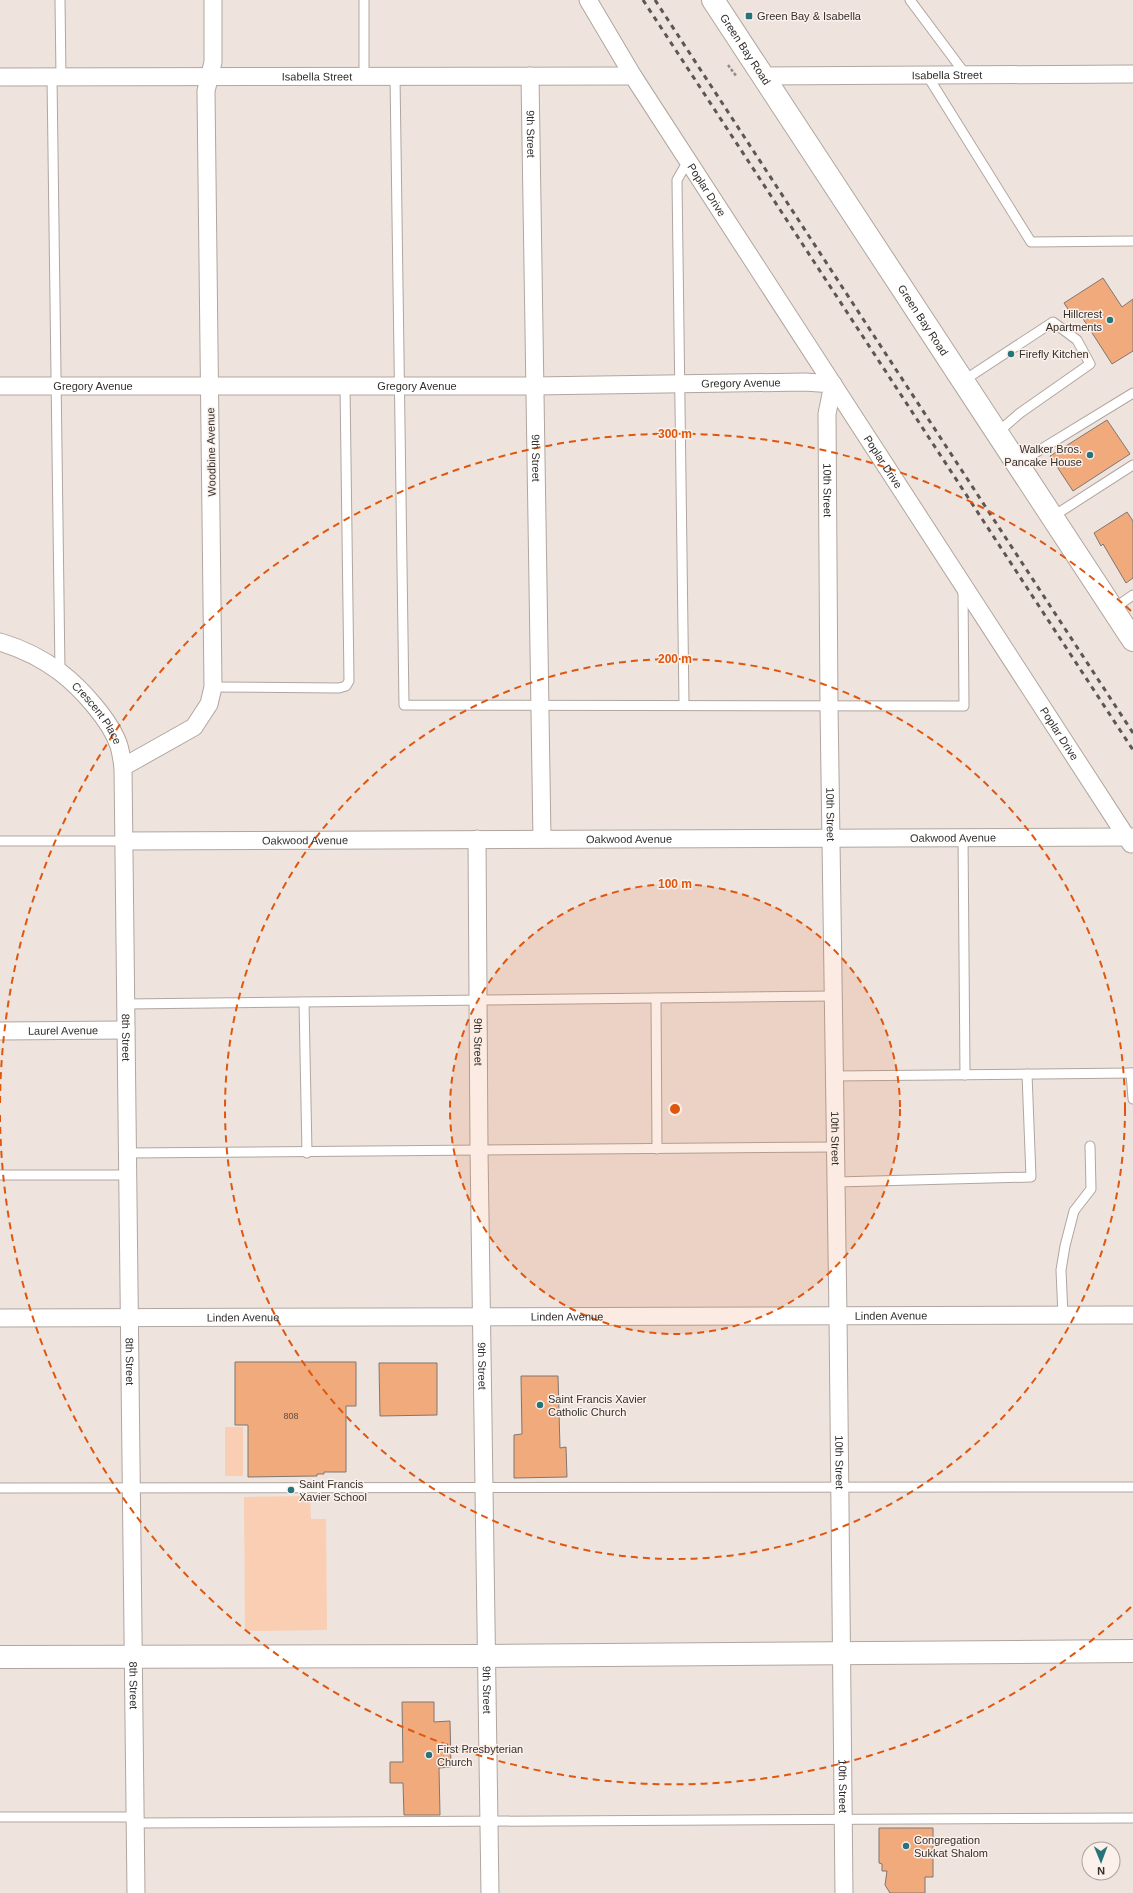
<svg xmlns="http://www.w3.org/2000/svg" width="1133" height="1893" viewBox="0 0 1133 1893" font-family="Helvetica,sans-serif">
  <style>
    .green { fill: #f9ceb2 }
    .building { fill: #f1aa7c; stroke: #807670 }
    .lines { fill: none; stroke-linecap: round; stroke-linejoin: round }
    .lane-casing { stroke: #b0a69f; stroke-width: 11 }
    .street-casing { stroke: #b0a69f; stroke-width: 19 }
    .secondary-casing { stroke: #b0a69f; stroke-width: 24 }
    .path { stroke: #928a86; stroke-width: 2.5; stroke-dasharray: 3 2; stroke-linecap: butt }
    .lane { stroke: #fff; stroke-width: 9 }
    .street { stroke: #fff; stroke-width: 17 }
    .secondary { stroke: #fff; stroke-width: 22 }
    .rail { stroke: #5c5754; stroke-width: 3; stroke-dasharray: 5 5; stroke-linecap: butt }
    .ring { fill: none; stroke: #df570e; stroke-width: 2; stroke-dasharray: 7 5 }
    .poi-dot { fill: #29737a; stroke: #fcf0ea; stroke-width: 1.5 }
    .labels { text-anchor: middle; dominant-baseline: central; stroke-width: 3; stroke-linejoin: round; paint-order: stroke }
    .number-label { font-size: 9px; fill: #624e41 }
    .poi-label { font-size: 11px; fill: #332f2d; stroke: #fcf0ea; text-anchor: start }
    .street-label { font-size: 11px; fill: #332f2d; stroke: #fcf0ea }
    .centre { fill: #df570e; stroke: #fcf0ea; stroke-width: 2 }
    .ring-label { font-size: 12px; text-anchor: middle; font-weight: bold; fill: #df570e; stroke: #fcf0ea; stroke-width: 3; stroke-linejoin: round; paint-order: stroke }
  </style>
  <rect width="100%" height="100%" fill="#eee3dd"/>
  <g class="green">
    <rect x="225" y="1427" width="18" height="49"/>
    <path d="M310,1496L311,1519H326L327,1630L245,1631L244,1497Z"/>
  </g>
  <g class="building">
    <path d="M1103,278L1122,307L1133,299V351L1112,364L1080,314L1074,318L1064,303Z"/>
    <path d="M1107,420L1130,454L1073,491L1050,456Z"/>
    <path d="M1127,512L1133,521V578L1126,583L1103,544L1101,546L1094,533Z"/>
    <path d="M235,1362H356V1406H346V1472H324V1474H317V1476L248,1477V1425H235Z"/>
    <path d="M379,1363H437V1415L380,1416Z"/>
    <path d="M521,1376H558L560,1448L566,1447L567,1477L514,1478V1435L522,1434Z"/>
    <path d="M402,1702H434V1722L450,1721L451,1767L439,1768L440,1815H404L403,1783H390V1762H403Z"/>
    <path d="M879,1828H933V1877H925V1893H890L885,1885L887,1871H882V1864L879,1863Z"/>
  </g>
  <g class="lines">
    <defs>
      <g id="lane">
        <path d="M60,0L61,77"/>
        <path d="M364,0V77"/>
        <path d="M910,0L966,75"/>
        <path d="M927,75L1031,242L1133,241"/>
        <path d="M395,76L404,705L964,706L963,590"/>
        <path d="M52,77L60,672"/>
        <path d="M963,381L1053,322L1077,340L1090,364L1020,413L997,433"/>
        <path d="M1017,464L1133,393"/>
        <path d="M1052,517L1133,465"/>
        <path d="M1113,609L1133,595"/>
        <path d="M213,687L339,688L346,686L349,681L345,386"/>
        <path d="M684,705L677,180L688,161"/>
        <path d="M963,837L965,1075"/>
        <path d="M0,841H124"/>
        <path d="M656,998L657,1149"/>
        <path d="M304,1002L307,1153"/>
        <path d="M126,1004L833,996"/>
        <path d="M1131,1073L1133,1099"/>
        <path d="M834,1076L1133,1073"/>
        <path d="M128,1153L835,1147"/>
        <path d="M0,1175H128"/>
        <path d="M836,1182L1031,1177L1027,1074"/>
        <path d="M1063,1316L1061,1270L1065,1246L1074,1211L1091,1189L1090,1146"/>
        <path d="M0,1488L1133,1487"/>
        <path d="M0,1817H135"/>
        <path d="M135,1823L1133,1818"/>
      </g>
      <g id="street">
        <path id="s1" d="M588,0L633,76L1131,844"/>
        <path id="s2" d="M530,76L542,839"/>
        <path id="s3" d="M762,76L1133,74"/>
        <path id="s4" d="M0,77L633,76"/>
        <path id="s5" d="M0,386H534L805,382L833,384L827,414L829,706L838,1316L844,1893"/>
        <path id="s6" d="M0,642C20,648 43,659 60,672C81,688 111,721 119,746C121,753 122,761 123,767L136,1893"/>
        <path d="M123,767L194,727L209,704L213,687L206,91L213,62V0"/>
        <path id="s7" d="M477,839L479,1150L490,1893"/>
        <path id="s8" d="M124,841L1133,837"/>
        <path id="s9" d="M0,1031L126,1030"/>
        <path id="s10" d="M0,1318L1133,1315"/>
      </g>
      <g id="secondary">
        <path id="s11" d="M713,0L1133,640"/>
        <path d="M0,1657L487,1656L1133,1651"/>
      </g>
    </defs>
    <use href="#lane" class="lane-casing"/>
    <use href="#street" class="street-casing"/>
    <use href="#secondary" class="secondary-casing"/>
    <path class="path" d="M728,65L737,77"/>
    <use href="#lane" class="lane"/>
    <use href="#street" class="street"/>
    <use href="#secondary" class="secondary"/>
    <g class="rail">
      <path d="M643,0L1133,750"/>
      <path d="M655,0L1133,733"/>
    </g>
  </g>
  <circle cx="675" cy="1109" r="225" fill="#df570e" fill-opacity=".12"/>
  <g class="ring">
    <circle cx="675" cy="1109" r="225"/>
    <circle cx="675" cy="1109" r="450"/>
    <path d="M1131 1607A675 675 0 0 1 0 1115M0 1103A675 675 0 0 1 1131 611"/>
  </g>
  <g class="poi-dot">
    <rect x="745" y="12" width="8" height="8" rx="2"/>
    <circle cx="1110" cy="320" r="4"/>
    <circle cx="1011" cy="354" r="4"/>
    <circle cx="1090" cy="455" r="4"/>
    <circle cx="540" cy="1405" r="4"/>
    <circle cx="291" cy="1490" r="4"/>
    <circle cx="429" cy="1755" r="4"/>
    <circle cx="906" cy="1846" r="4"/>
  </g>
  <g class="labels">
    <g class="number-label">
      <text x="291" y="1416">808</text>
    </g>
    <g class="poi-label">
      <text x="757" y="16">Green Bay &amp; Isabella</text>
      <text x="1102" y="314" text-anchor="end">Hillcrest<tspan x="1102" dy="13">Apartments</tspan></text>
      <text x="1019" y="354">Firefly Kitchen</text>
      <text x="1082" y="449" text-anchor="end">Walker Bros.<tspan x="1082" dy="13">Pancake House</tspan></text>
      <text x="548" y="1399">Saint Francis Xavier<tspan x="548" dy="13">Catholic Church</tspan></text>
      <text x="299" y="1484">Saint Francis<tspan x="299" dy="13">Xavier School</tspan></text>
      <text x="437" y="1749">First Presbyterian<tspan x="437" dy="13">Church</tspan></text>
      <text x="914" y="1840">Congregation<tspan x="914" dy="13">Sukkat Shalom</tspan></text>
    </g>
    <g class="street-label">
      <text stroke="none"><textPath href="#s11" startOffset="59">Green Bay Road</textPath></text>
      <text stroke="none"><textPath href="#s3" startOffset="185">Isabella Street</textPath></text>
      <text stroke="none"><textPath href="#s4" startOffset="317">Isabella Street</textPath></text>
      <text stroke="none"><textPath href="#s2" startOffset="58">9th Street</textPath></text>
      <text stroke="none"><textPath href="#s1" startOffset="224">Poplar Drive</textPath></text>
      <text stroke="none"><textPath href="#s11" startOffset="383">Green Bay Road</textPath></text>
      <text stroke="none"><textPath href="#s5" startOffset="741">Gregory Avenue</textPath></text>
      <text stroke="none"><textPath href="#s5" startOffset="417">Gregory Avenue</textPath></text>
      <text stroke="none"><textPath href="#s5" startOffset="93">Gregory Avenue</textPath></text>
      <text transform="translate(211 452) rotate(-91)">Woodbine Avenue</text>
      <text stroke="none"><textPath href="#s2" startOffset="382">9th Street</textPath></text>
      <text stroke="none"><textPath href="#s1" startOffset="548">Poplar Drive</textPath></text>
      <text stroke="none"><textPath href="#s5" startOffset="940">10th Street</textPath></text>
      <text stroke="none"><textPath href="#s6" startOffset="123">Crescent Place</textPath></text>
      <text stroke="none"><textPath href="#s1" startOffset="872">Poplar Drive</textPath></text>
      <text stroke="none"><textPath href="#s5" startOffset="1264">10th Street</textPath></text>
      <text stroke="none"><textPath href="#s8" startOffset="829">Oakwood Avenue</textPath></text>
      <text stroke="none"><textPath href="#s8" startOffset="505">Oakwood Avenue</textPath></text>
      <text stroke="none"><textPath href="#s8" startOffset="181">Oakwood Avenue</textPath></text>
      <text stroke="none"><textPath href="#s9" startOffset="63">Laurel Avenue</textPath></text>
      <text stroke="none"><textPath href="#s6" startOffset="455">8th Street</textPath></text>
      <text stroke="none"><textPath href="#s7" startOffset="203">9th Street</textPath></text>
      <text stroke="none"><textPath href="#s5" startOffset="1588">10th Street</textPath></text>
      <text stroke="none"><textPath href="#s10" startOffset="891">Linden Avenue</textPath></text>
      <text stroke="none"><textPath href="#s10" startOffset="567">Linden Avenue</textPath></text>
      <text stroke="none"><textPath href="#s10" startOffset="243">Linden Avenue</textPath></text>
      <text stroke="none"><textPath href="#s6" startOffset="779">8th Street</textPath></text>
      <text stroke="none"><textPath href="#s7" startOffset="527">9th Street</textPath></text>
      <text stroke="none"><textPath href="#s5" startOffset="1912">10th Street</textPath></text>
      <text stroke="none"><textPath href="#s6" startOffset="1103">8th Street</textPath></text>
      <text stroke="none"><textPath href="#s7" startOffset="851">9th Street</textPath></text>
      <text stroke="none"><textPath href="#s5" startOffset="2236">10th Street</textPath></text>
    </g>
  </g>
  <circle cx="675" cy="1109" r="6" class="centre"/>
  <g class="ring-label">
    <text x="675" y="438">300 m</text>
    <text x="675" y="663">200 m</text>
    <text x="675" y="888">100 m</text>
  </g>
  <g transform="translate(1101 1861) rotate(179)"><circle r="19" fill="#fcf0ea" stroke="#aca39e"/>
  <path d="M0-3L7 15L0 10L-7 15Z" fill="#29737a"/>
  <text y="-6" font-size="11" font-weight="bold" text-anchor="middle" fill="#332f2d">N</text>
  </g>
</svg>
